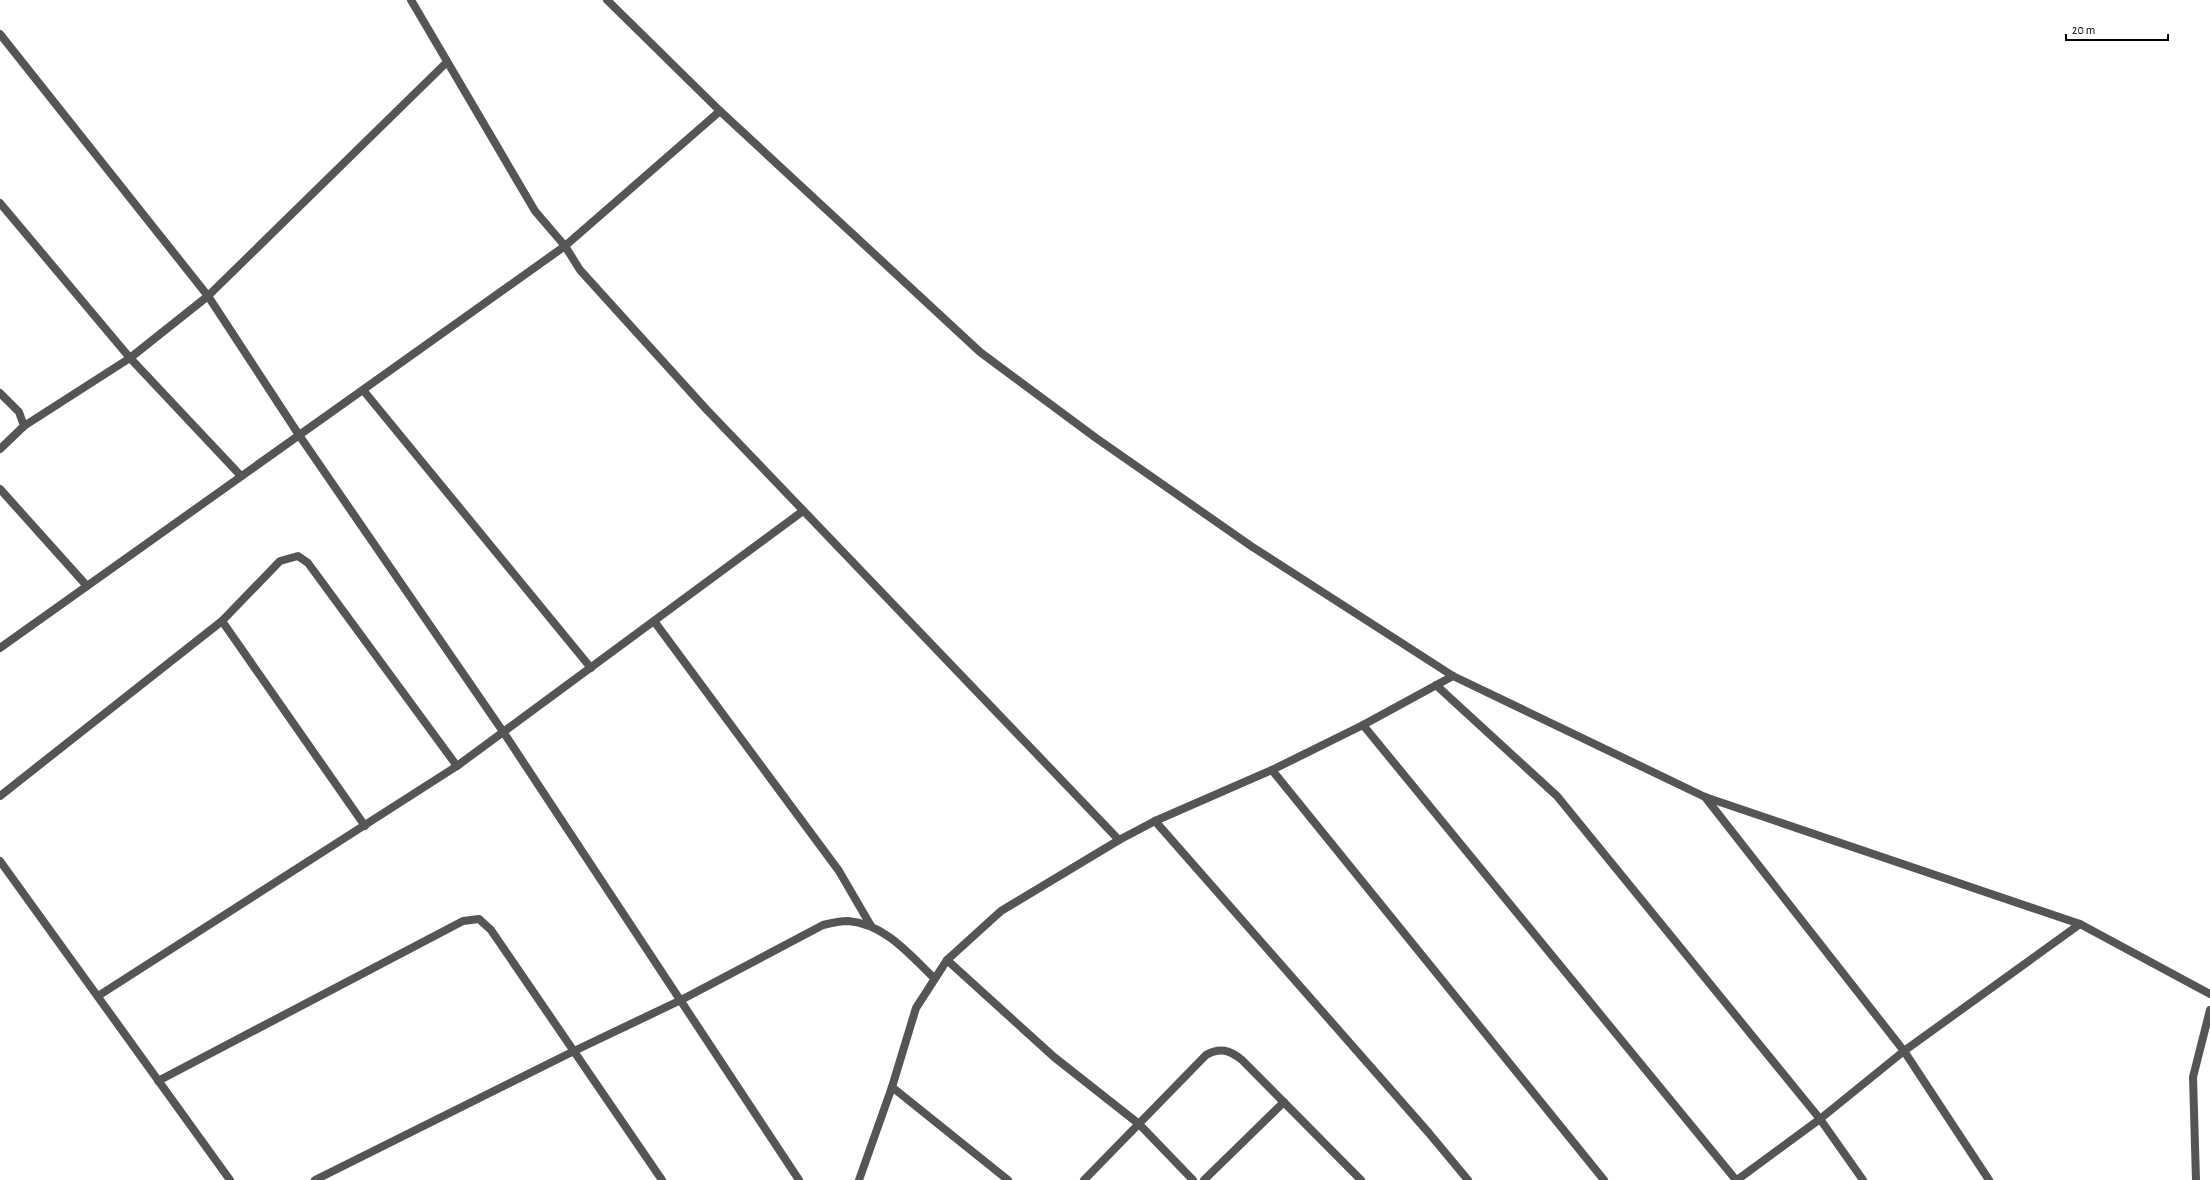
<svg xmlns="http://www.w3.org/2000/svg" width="2210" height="1180" viewBox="0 0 2210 1180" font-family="'Alegreya Sans',sans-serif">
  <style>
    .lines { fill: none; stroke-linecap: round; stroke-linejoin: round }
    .minor { stroke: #555; stroke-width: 8 }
    .tertiary { stroke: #555; stroke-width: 8 }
  </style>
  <rect width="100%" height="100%" fill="#fff"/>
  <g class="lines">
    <g class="minor">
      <path d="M411,0L535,211L565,246L580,270L706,409L1119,840"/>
      <path d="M0,34L208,296L299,435L504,733L799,1180"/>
      <path d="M0,203L130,358L241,476"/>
      <path d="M363,390L591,668"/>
      <path d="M0,393L19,412L24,426L0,449"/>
      <path d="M24,426L130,358L208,296L447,62"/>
      <path d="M0,489L87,586"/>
      <path d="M222,621L280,561L298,556L308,563L457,766"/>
      <path d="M654,621L839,871L871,926"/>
      <path d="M0,648L565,246L720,111"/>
      <path d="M1436,685L1557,796L1820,1119L1863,1180"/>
      <path d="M1363,725L1736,1180"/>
      <path d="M1272,770L1604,1180"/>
      <path d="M0,796L222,621L365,826"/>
      <path d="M1705,797L1904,1051L1989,1180"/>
      <path d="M1155,821L1428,1132L1468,1180"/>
      <path d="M0,861L230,1180"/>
      <path d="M947,960L1054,1057L1139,1124L1193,1180"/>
      <path d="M98,996L457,766L803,511"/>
      <path d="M158,1081L463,921L479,919L491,930L662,1180"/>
      <path d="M892,1087L1008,1180"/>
      <path d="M315,1180L572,1052L681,1000L823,925C831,923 840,921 848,921C885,924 909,954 934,978"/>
      <path d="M859,1180L892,1087L916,1008L947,960L1001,911L1119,840L1155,821L1272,770L1363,725L1453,676"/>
      <path d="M1084,1180L1206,1055C1220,1047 1230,1050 1242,1060L1361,1180"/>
      <path d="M1204,1180L1284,1102"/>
      <path d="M1737,1180L1820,1119L1904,1051L2080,924"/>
      <path d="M2196,1180L2193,1077L2210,1010"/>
    </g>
    <path class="tertiary" d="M607,0L720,111L980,352L1096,438L1251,546L1453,676L1705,797L2080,924L2210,994"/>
  </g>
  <path d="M2066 34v6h102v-6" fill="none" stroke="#000000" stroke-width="2"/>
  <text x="2072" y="34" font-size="12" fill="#000000" stroke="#ffffff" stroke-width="3" paint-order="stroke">20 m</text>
</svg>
